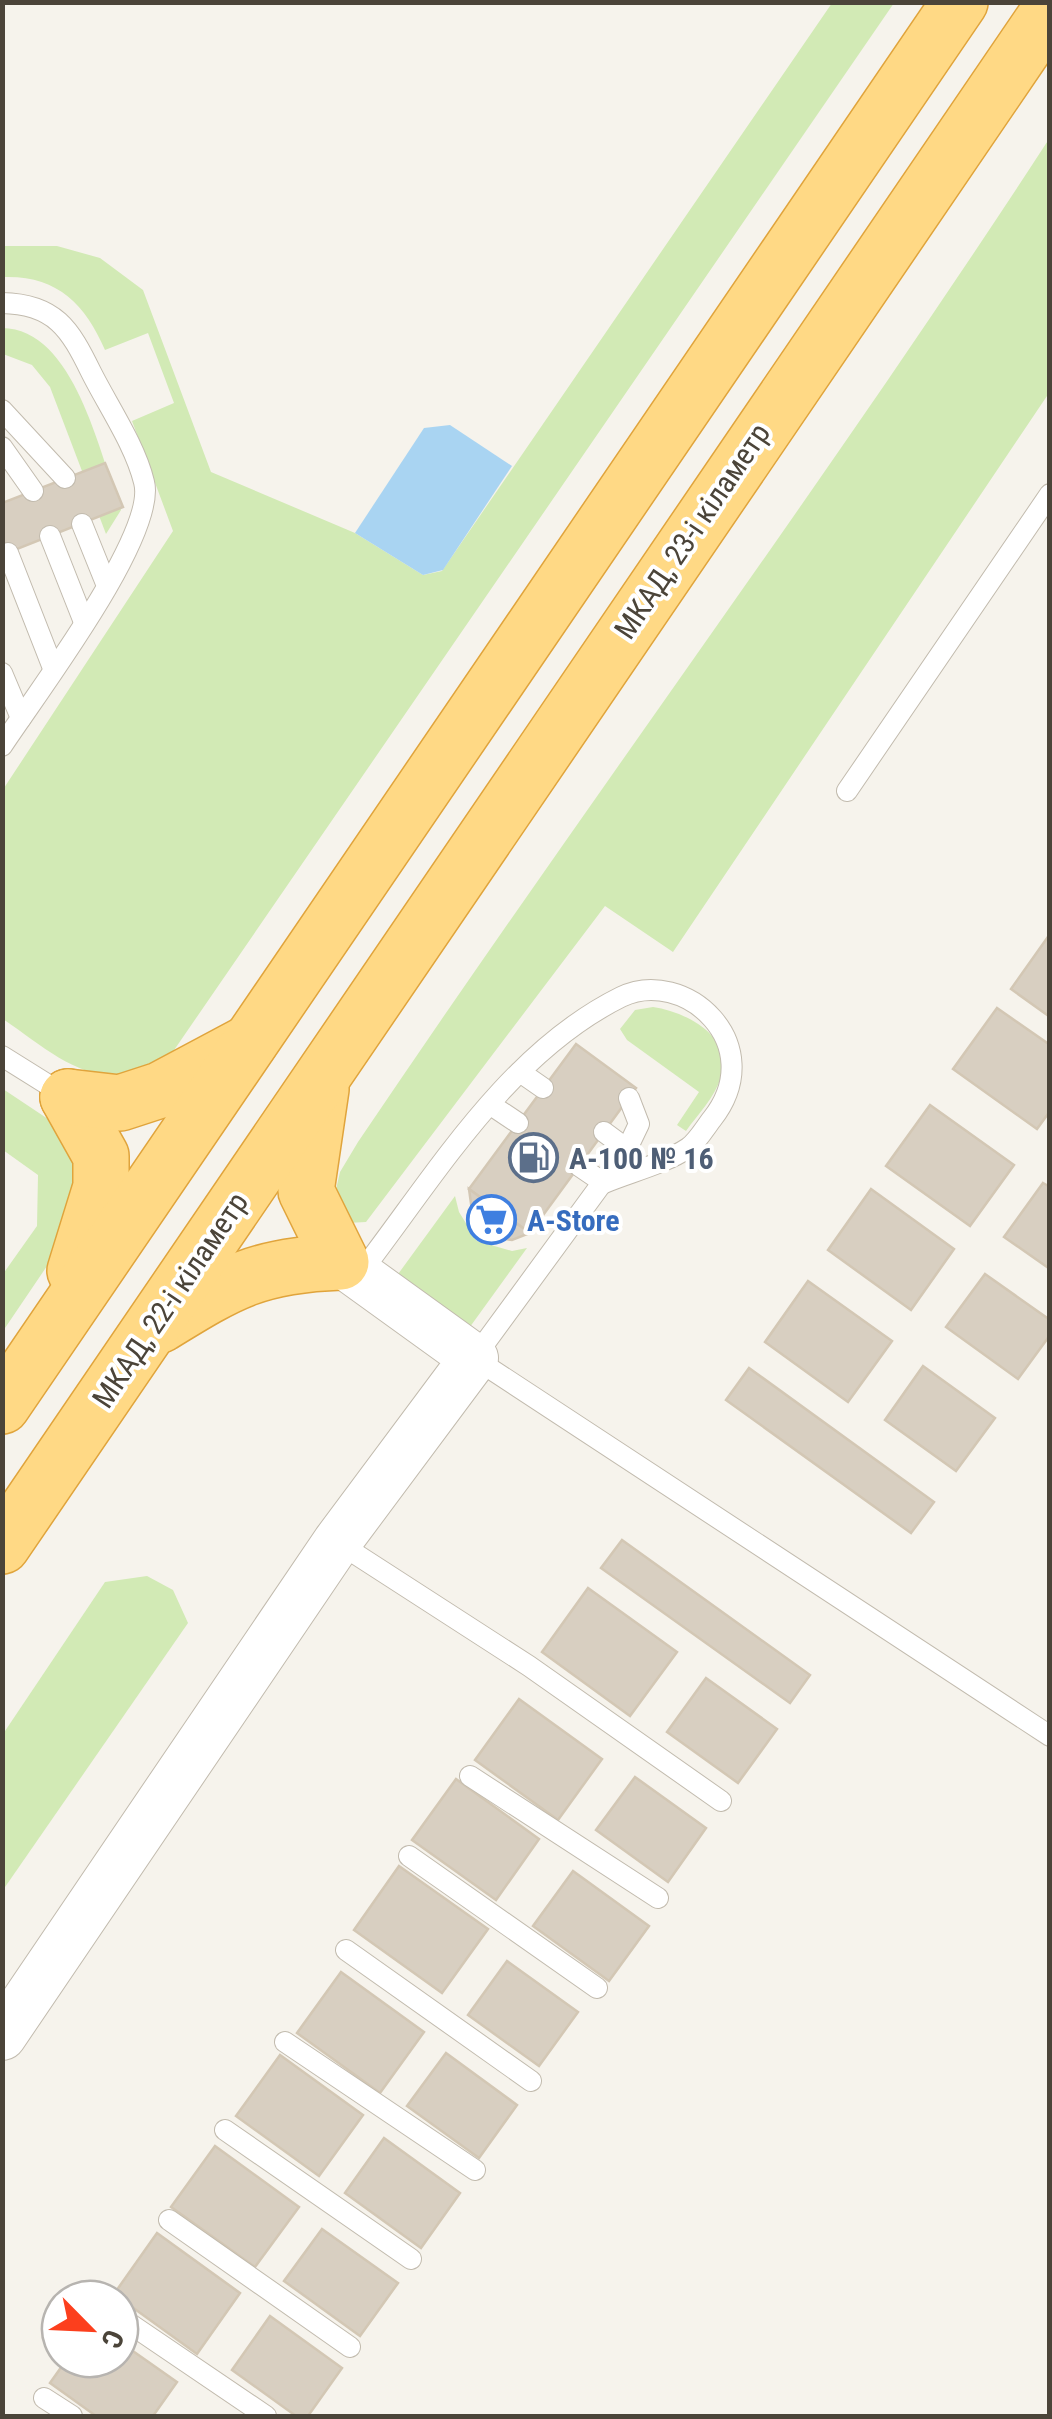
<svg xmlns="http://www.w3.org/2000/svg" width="1052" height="2419" viewBox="0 0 1052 2419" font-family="'Roboto Condensed',sans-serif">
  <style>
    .green { fill: #d2eab5 }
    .water { fill: #a9d4f2 }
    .building { fill: #d8cfc1; stroke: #d3c7b4; stroke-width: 2.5 }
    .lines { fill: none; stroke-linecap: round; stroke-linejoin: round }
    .service-casing { stroke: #c2bbae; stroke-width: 22 }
    .tertiary-casing { stroke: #c2bbae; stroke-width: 50 }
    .trunk-casing { stroke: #e0a43c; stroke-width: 58 }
    .service { stroke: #fff; stroke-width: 20 }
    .tertiary { stroke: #fff; stroke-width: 48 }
    .trunk { stroke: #ffd985; stroke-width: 55 }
    .labels { text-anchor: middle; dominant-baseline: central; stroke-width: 8; stroke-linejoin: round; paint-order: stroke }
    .street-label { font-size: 30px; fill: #4b4439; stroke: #fff }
    .service-label { font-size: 30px; font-weight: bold; fill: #4e5e75; stroke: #fff; text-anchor: start }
    .shop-label { font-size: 30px; font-weight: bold; fill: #366cbe; stroke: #fff; text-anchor: start }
  </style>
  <rect width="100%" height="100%" fill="#f6f3ec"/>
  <g class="green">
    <path d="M832,3H894L170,1056C100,1100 61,1059 3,1019L2,791L173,531L132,421L174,403L148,333L105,350C85,303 56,275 3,277V246H57L100,258L143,290L211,472L355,533L423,575L442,571Z"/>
    <path d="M1049,139V393L673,952L605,906L366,1222L347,1223L334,1198L340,1172L358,1142C585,805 828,479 1049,139Z"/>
    <path d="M2,328C75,329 99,453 121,510L106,534L50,387L32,365L3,354Z"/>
    <path d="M653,1007C686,1012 734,1036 721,1077C715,1097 698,1114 686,1131L677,1125L699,1092L627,1040L620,1029L635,1010Z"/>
    <path d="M3,1089L63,1129L82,1183L68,1235L3,1331V1274L37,1226L38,1175L3,1150Z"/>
    <path d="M455,1196L459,1212L477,1241L512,1251L527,1248L467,1331L393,1281Z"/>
    <path d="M147,1576L173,1590L188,1623L3,1890V1734L105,1582Z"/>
  </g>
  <path class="water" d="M450,425L512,466L443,570L423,575L355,533L424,428Z"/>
  <g class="building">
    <path d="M105,463L123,507L2,555V503Z"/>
    <path d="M1050,934V1017L1011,989Z"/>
    <path d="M997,1008L1050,1045V1111L1037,1129L953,1069Z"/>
    <path d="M576,1044L636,1088L530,1233L469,1189Z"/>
    <path d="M930,1105L1014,1165L970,1226L886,1166Z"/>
    <path d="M1043,1183L1050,1187V1269L1004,1237Z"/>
    <path d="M469,1189L496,1209L530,1233L512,1240L493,1237L482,1229L473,1218Z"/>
    <path d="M871,1189L954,1249L911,1310L828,1250Z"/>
    <path d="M985,1274L1050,1320V1335L1018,1379L946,1327Z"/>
    <path d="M808,1281L892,1341L848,1402L765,1342Z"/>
    <path d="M923,1366L995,1418L956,1471L885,1420Z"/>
    <path d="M749,1368L934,1502L911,1533L726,1400Z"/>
    <path d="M622,1540L810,1675L790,1703L601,1568Z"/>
    <path d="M588,1588L677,1652L630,1716L542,1652Z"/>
    <path d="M706,1678L777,1729L738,1783L667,1732Z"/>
    <path d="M519,1699L602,1759L558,1820L475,1760Z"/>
    <path d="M635,1777L706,1828L668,1882L596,1830Z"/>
    <path d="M456,1779L539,1839L496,1900L412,1840Z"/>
    <path d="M399,1866L488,1929L442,1993L354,1930Z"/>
    <path d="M573,1871L649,1926L609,1981L533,1926Z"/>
    <path d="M507,1961L578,2012L539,2066L468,2015Z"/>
    <path d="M341,1972L424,2032L380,2093L297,2033Z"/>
    <path d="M446,2053L517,2105L479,2158L407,2106Z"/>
    <path d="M280,2055L363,2115L319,2176L236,2116Z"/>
    <path d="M384,2138L460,2193L421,2248L345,2193Z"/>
    <path d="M215,2146L299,2207L255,2267L171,2207Z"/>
    <path d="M322,2229L398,2283L360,2336L284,2281Z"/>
    <path d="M157,2233L240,2293L197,2354L114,2294Z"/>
    <path d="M270,2316L342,2368L308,2416H296L232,2370Z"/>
    <path d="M120,2342L177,2382L153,2416H96L50,2383L67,2359H120Z"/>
  </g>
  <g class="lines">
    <defs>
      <g id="service">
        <path d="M2,303C55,304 70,329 91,372C108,406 135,445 144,482C158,534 34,697 2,746"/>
        <path d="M2,410L65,478"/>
        <path d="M2,447L33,491"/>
        <path d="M82,524L107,586"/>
        <path d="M50,536L84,622"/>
        <path d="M8,553L53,668"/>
        <path d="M2,673L21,718"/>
        <path d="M847,791L1050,494"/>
        <path d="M2,1056L66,1096"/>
        <path d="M520,1072L543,1088"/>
        <path d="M629,1098L639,1124L627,1149L474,1358L1050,1736"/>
        <path d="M491,1105L518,1123"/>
        <path d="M604,1132L627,1149"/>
        <path d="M358,1276C434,1178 506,1054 621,997C684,966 771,1044 712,1119C705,1128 697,1142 688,1148C664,1164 630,1172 604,1183L579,1166"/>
        <path d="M337,1542L529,1666L721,1801"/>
        <path d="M470,1776L658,1898"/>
        <path d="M409,1856L597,1988"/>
        <path d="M346,1950L531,2081"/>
        <path d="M285,2042L475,2170"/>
        <path d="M225,2130L411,2259"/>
        <path d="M169,2220L350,2347"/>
        <path d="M120,2317L266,2416"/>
        <path d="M44,2398L72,2416"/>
      </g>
      <path id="tertiary" d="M2,2036L337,1542L474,1358L341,1262"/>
      <g id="trunk">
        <path d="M68,1097L101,1156V1187L75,1271"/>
        <path d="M68,1097L120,1103L160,1090L250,1042"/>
        <path d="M160,1325C230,1282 257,1265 341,1262L306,1191L321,1089"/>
        <path d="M2,1406L960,2"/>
        <path d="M2,1546L1050,10"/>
      </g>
    </defs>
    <use href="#service" class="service-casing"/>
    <use href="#tertiary" class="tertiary-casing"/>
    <use href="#trunk" class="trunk-casing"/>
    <use href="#service" class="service"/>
    <use href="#tertiary" class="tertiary"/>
    <use href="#trunk" class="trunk"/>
  </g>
  <defs>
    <symbol id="fuel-ring" viewBox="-11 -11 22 22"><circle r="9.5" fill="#fff" stroke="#5c6f8a" stroke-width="1.5"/><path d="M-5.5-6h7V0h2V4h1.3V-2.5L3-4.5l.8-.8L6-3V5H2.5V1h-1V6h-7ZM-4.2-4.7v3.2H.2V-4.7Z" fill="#5c6f8a"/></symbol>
    <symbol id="supermarket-ring" viewBox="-11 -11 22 22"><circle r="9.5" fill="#fff" stroke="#3f7fe0" stroke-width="1.5"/><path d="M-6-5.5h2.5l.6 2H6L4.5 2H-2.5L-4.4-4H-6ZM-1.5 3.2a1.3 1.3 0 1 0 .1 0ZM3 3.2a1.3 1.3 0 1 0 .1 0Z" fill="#3f7fe0"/></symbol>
  </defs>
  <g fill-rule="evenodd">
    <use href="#fuel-ring" x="506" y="1130" width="55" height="55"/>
    <use href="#supermarket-ring" x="464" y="1192" width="55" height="55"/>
  </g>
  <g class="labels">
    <g class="street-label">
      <text transform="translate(692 531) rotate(-56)">МКАД, 23-і кіламетр</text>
      <text transform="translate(170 1300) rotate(-56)">МКАД, 22-і кіламетр</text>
    </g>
    <g class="service-label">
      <text x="569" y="1158">А-100 № 16</text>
    </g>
    <g class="shop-label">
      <text x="527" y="1220">A-Store</text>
    </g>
  </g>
  <rect width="1052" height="2419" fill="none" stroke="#4b4439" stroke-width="10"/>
  <g transform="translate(90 2329) rotate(114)"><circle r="48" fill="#ffffff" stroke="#b7b4b0" stroke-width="2.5"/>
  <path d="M0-8L18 38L0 25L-18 38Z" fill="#fc3f1d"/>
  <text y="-15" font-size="28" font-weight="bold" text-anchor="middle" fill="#4b4439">С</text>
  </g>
</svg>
